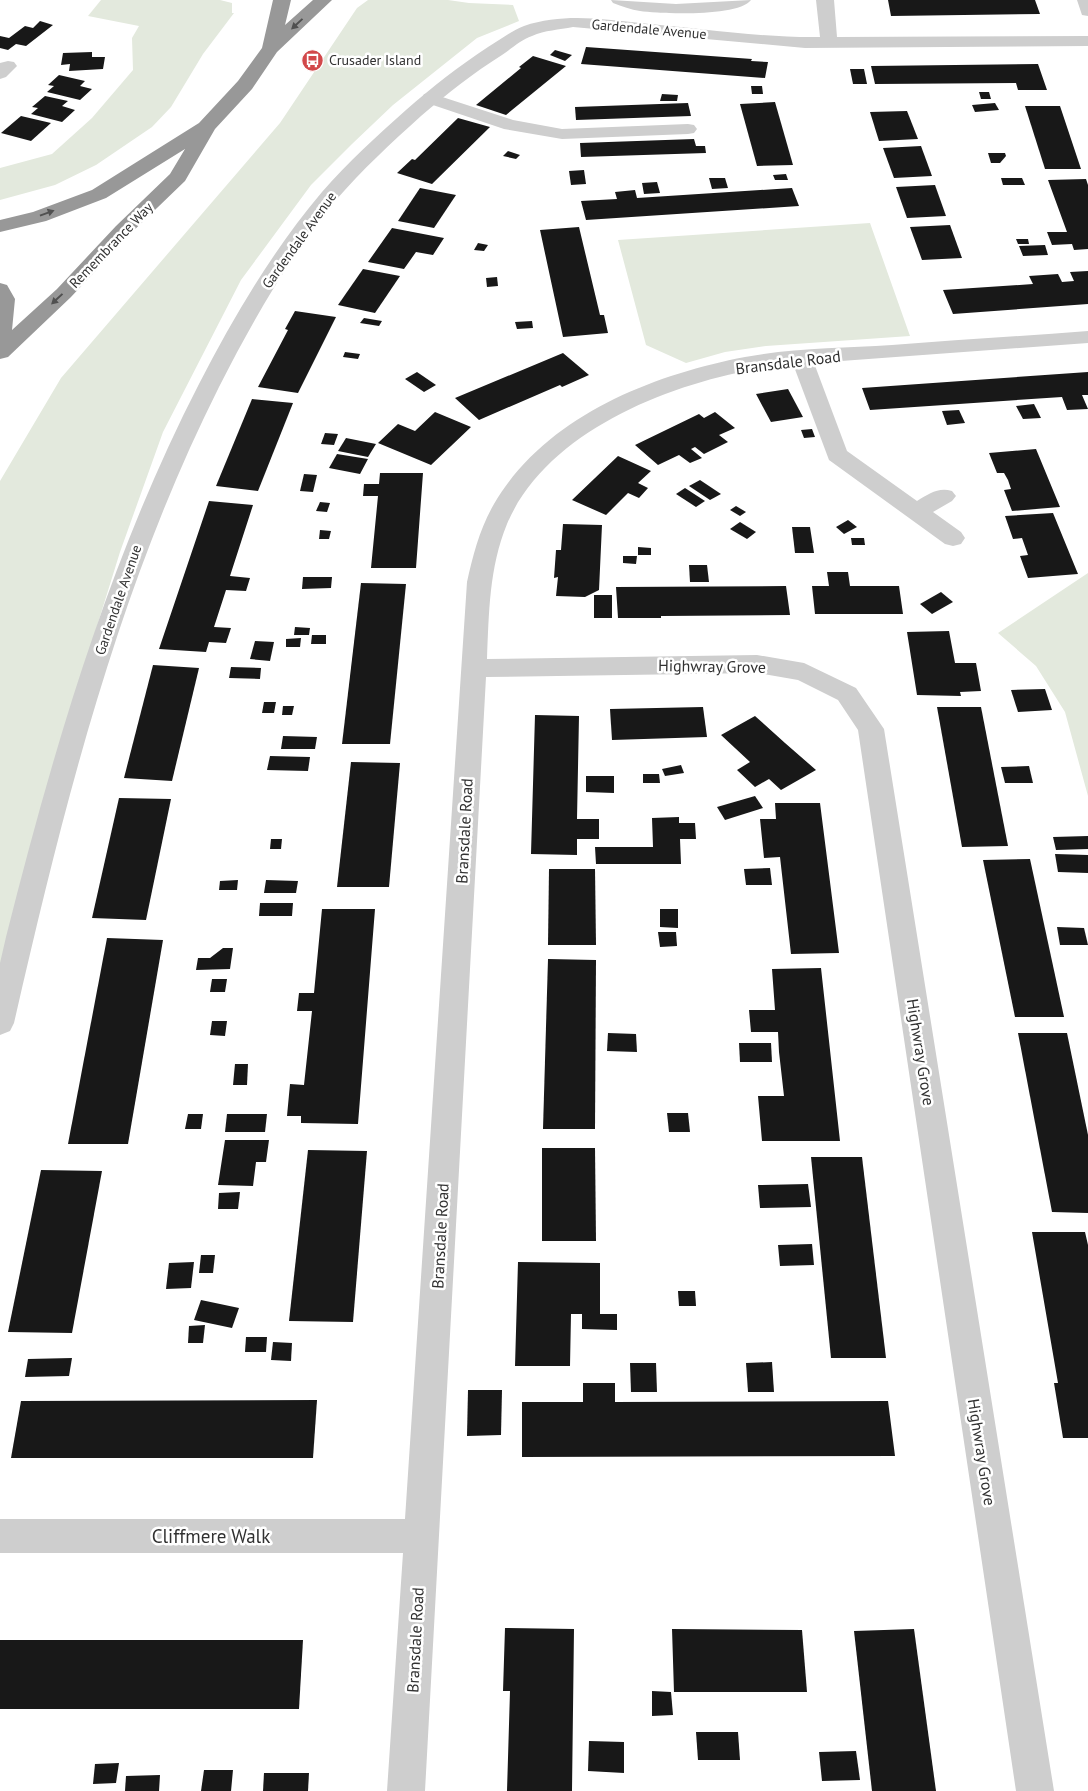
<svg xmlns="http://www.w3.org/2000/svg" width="1088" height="1791" viewBox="0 0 1088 1791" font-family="'PT Sans',sans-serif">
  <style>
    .green { fill: #e3e9dd }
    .building { fill: #181818 }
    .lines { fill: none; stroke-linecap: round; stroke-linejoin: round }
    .lane { fill: #cecece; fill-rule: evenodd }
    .street { fill: #cecece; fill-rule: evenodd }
    .highway { fill: #989898; fill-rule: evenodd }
    .oneway { fill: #505050 }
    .labels { text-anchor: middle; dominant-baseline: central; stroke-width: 5; stroke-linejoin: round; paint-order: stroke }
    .far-street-label { font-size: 14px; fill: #313131; stroke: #fff }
    .far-poi-label { font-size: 14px; fill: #313131; stroke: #fff; text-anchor: start }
    .street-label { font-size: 16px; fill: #313131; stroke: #fff }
    .near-street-label { font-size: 19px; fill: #313131; stroke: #fff }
  </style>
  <rect width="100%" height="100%" fill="#fff"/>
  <g class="green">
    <path d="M101,0H220L232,3V13H234L203,54L171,107L152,127L96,165L55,185L0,200V168L52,154L92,118L133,70L132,38L139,26L88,16Z"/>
    <path d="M368,0H448L469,3L513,5L519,21L477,38L393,105L352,144L311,185L241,280L163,432L120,552L61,742L0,985V481L61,378L280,123L357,8Z"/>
    <path d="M870,223L910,336L766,346L725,352L686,363L646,345L618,240Z"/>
    <path d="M1088,573V796L1065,712L1036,666L998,633Z"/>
  </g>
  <g class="building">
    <path d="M888,0H1035L1040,14L891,16Z"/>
    <path d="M40,21L53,25L26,46L16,44L8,50L0,48V36L9,38L25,26L33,28Z"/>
    <path d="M586,47L752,59L751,61L768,62L765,78L581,64Z"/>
    <path d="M555,50L572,55L565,61L550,55Z"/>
    <path d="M92,52V57H105L103,69L69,71L70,64L61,65L63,53Z"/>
    <path d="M533,56L566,66L506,115L476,105L521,68L519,67Z"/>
    <path d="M1038,64L1047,90H1018L1016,83L875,84L871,66Z"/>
    <path d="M850,69H864L867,84H853Z"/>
    <path d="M59,75L85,81L80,86L92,89L80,100L47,92L54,86L48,85Z"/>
    <path d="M751,86H762L763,94H752Z"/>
    <path d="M979,92H989L991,99H981Z"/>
    <path d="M662,94L678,95L677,101H660Z"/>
    <path d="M45,96L68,101L62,106L75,110L62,122L31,114L38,108L32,107Z"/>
    <path d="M775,102L793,165L757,166L740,104Z"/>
    <path d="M688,103L691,116L576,120L575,107Z"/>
    <path d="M995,103L999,110L975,112L972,105Z"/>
    <path d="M1025,106H1060L1081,169H1045Z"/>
    <path d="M907,111L918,139L879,141L870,112Z"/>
    <path d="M21,116L51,123L31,141L1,133Z"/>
    <path d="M458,118L490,127L432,184L397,173L412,159L415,160Z"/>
    <path d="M694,139L696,146H705L706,153L581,157L580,143Z"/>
    <path d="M921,146L932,176L894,178L883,148Z"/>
    <path d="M508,151L520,155L516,159L503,156Z"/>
    <path d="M988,153H1005L1006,156L1000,163H991Z"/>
    <path d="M584,170L586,184L571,185L569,171Z"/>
    <path d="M786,174L788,180H775L773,175Z"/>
    <path d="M709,178H725L728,188L712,189Z"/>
    <path d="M1001,178H1022L1025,185H1003Z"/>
    <path d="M1086,179L1088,185V249L1074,250L1072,244L1052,245L1047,232H1067L1048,180Z"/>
    <path d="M657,182L660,193L644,194L642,183Z"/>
    <path d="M935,185L946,216L907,218L896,187Z"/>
    <path d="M420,188L456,195L434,228L398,221Z"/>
    <path d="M792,188L799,206L586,220L581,201L617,199L615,192L635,190L637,198Z"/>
    <path d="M950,225L962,258L922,260L910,227Z"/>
    <path d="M579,227L600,315H604L608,333L563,337L540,230Z"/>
    <path d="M392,228L444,238L433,255L416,252L404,269L368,262Z"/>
    <path d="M1016,239H1028L1029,244H1018Z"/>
    <path d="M478,243L488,245L484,251L474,250Z"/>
    <path d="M1045,245L1048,255L1023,256L1019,246Z"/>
    <path d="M363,269L400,276L375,313L338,305Z"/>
    <path d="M1088,271V304L953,314L943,290L1033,284L1029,276L1058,274L1062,282L1074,281L1070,272Z"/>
    <path d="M497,277L498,286L487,287L486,278Z"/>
    <path d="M295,311L336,317L298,393L258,387L288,330L285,329Z"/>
    <path d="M364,318L382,321L379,326L360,323Z"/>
    <path d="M532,321L533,328L517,329L515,322Z"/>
    <path d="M345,352L360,354L358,359L343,357Z"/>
    <path d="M563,353L589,375L562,387L560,385L479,420L455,398Z"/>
    <path d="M417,372L436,385L424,392L405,379Z"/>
    <path d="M1088,372V395H1082L1088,409L1067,410L1062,397L870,410L862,388Z"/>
    <path d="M788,389L803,417L771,422L756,394Z"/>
    <path d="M252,399L293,403L258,491L216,486Z"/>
    <path d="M1034,404L1041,418L1023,419L1016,406Z"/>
    <path d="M959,410L965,423L947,425L942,411Z"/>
    <path d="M435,412L471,427L431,465L378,443L398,424L415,431Z"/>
    <path d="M715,412L735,428L719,435L728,442L704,454L695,447L691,449L702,458L690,463L679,455L658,465L635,445L699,414L704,418Z"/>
    <path d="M812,429L815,437L804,438L801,430Z"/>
    <path d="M325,433L338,434L334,445L321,444Z"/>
    <path d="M346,438L376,444L368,457L338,451Z"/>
    <path d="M1036,449L1060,507L1012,511L1004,490L1011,489L1008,480L1004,473H997L989,453Z"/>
    <path d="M337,454L368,459L360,474L329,468Z"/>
    <path d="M618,456L651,471L638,483L648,488L639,498L628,493L606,515L572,500Z"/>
    <path d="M380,473H423L416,568H371L378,496H363L364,484H379Z"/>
    <path d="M304,474L317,475L313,492L300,491Z"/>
    <path d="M700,480L721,494L710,500L689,486Z"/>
    <path d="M685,488L705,501L696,507L676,494Z"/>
    <path d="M209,501L253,505L230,576L250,578L246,591L226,590L214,627L231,628L226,643L209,642L206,652L159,649Z"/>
    <path d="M320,502L330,503L327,512L316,511Z"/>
    <path d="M736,506L746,512L740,516L730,510Z"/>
    <path d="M1053,513L1078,574L1028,578L1020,556L1028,555L1022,538L1013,539L1005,516Z"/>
    <path d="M848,520L857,527L844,534L836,527Z"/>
    <path d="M740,522L756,532L747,539L730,529Z"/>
    <path d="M563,524L602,525L599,590L585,597L556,596L558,577L554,578L556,550H561Z"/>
    <path d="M792,527H810L814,553H795Z"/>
    <path d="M320,530L331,531L329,539H319Z"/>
    <path d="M851,538H864L865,545H852Z"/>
    <path d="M638,547L651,548V555H638Z"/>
    <path d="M623,556H637L636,564L623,563Z"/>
    <path d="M689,565H707L709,582H690Z"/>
    <path d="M827,572H848L850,586H899L903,614H815L812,586H829Z"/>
    <path d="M303,577H332L331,588L302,589Z"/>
    <path d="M361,583L406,584L390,744H342Z"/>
    <path d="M786,586L790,615L661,616V618H618L616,587Z"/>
    <path d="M941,592L953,602L932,614L920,604Z"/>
    <rect x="594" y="595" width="18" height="23"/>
    <path d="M295,627L310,628L309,635H294Z"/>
    <path d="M949,631L955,663H976L981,691L960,692L961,696L917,695L907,632Z"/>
    <path d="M312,635H326V644H311Z"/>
    <path d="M301,638L300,647H286V639Z"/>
    <path d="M255,641L274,642L270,661L250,659Z"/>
    <path d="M153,665L199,668L172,781L124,778Z"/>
    <path d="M231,667L261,668L260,679L229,678Z"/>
    <path d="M1045,689L1052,710L1018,712L1011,690Z"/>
    <path d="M264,702H276L274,713H262Z"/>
    <path d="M283,706H294L292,715H282Z"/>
    <path d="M703,707L707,737L612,740L610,709Z"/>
    <path d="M937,707H981L1008,846L962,847Z"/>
    <path d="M535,715L579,716L577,819H599V839H577V855L531,854Z"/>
    <path d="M755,716L785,743L816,770L781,790L769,779L755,787L737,770L750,762L721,735Z"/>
    <path d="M283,736L317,737L315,749H281Z"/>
    <path d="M270,756L310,757L308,771L267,770Z"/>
    <path d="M351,762L400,763L389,887H337Z"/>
    <path d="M681,765L684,773L665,776L662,769Z"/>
    <path d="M1029,766L1033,783H1005L1001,767Z"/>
    <path d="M643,774H659L660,783H643Z"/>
    <path d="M586,776H614V793L586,792Z"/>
    <path d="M755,796L763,808L725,820L717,807Z"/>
    <path d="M119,798L171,799L146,920L92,918Z"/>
    <path d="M775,803H820L839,953L791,954L780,857L764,858L760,819H776Z"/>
    <path d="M679,817V823H695L696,839H680L681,864H596L595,847H653L652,818Z"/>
    <path d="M1088,836V849L1056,850L1053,837Z"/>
    <path d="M271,839H282L281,849H270Z"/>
    <path d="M1055,854L1088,855V873L1058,872Z"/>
    <path d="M1030,859L1055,975L1064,1017H1015L983,860Z"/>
    <path d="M770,868L772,885H746L744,869Z"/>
    <path d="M549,869H595L596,945H548Z"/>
    <path d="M238,880L237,890H219L220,881Z"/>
    <path d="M266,880L298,881L296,893H264Z"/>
    <path d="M260,903H293L292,916H259Z"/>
    <path d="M322,909H375L358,1124L301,1123V1116H287L290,1084L304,1085L312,1011H297L299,993H314Z"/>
    <path d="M660,909H678V928L660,927Z"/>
    <path d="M1057,927L1084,928L1088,945H1060Z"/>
    <path d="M658,932H676L677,946L660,947Z"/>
    <path d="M107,938L163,940L128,1144H68Z"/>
    <path d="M223,948H233L230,969L196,970L198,958H210Z"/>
    <path d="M548,959L596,960L595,1129H543Z"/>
    <path d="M821,968L840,1141H762L758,1096H784L779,1052L778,1032H751L749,1010H775L772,969Z"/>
    <path d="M212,979H227L225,992H210Z"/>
    <path d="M212,1021H227L225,1036L210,1035Z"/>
    <path d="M608,1033L636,1034L637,1052L607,1051Z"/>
    <path d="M1018,1033H1067L1088,1135V1213L1052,1212Z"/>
    <path d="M739,1043H771L772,1062H740Z"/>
    <path d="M235,1064H248L247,1085H233Z"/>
    <path d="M667,1113H688L690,1132H669Z"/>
    <path d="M188,1114H203L201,1129H185Z"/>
    <path d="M227,1114H267L265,1132H225Z"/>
    <path d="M225,1140H269L266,1162H256L253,1186L218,1185Z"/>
    <path d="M542,1148H595L596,1241H542Z"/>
    <path d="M308,1150L367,1151L353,1322L289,1321Z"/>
    <path d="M811,1157H862L886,1358H831Z"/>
    <path d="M41,1170L102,1171L72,1333L8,1332Z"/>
    <path d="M808,1184L811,1207L760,1208L758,1185Z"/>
    <path d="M240,1192L238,1209H218L219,1193Z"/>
    <path d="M1032,1232H1085L1088,1245V1438H1063L1054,1383H1058Z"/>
    <path d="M812,1244L814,1265L780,1266L778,1245Z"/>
    <path d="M201,1255H215L213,1273H199Z"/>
    <path d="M194,1262L191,1288L166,1289L169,1263Z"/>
    <path d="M518,1262L600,1263V1314H617V1330L582,1329V1314H571L570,1366H515Z"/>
    <path d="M678,1291H695L696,1306H679Z"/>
    <path d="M201,1300L239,1308L232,1328L194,1320Z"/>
    <path d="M205,1325L203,1343H188L189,1326Z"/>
    <path d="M246,1337H267L266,1352H245Z"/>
    <path d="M273,1342L292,1343L291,1361L271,1360Z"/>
    <path d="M72,1358L69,1376L25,1377L28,1359Z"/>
    <path d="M772,1362L774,1392H748L746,1363Z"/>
    <path d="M630,1363H656L657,1392H631Z"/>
    <path d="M583,1383H615V1402L888,1401L895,1456L522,1457V1402H583Z"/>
    <path d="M468,1390H502L501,1435L467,1436Z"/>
    <path d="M317,1400L313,1458H11L21,1401Z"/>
    <path d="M505,1628L574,1629L572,1791H507L510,1691H503Z"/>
    <path d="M672,1629L802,1630L807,1692H674Z"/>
    <path d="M914,1629L936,1791H872L854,1631Z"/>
    <path d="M0,1640H303L299,1709H0Z"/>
    <path d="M652,1691L671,1692L673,1715L652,1716Z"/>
    <path d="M696,1732H738L740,1760H698Z"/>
    <path d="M589,1741L624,1742V1773L588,1771Z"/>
    <path d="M856,1751L860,1780L822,1781L819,1752Z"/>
    <path d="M119,1763L116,1783L93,1784L95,1764Z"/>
    <path d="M204,1770H233L231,1791H201Z"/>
    <path d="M264,1773H309L308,1791H263Z"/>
    <path d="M160,1775L159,1791H125L126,1776Z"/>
  </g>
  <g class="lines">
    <g class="lane">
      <path d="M611,0L676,4L751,0C739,17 660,14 640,11C631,10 622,6 613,3Z"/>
      <path d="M430,93L513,120L562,129L688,124L694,125L697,129L694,133L688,134L562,139L504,129L424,102L422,98L424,94Z"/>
    </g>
    <g class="street">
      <path d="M816,0H834L837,37L1088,36V46L805,48L573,27C559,30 545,30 532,36C521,40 512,48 502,55C473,73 447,94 421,116C391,143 362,170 336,200C289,257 252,322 219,387C118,588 64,805 14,1023L10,1031L0,1035V963L6,937C54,747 109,559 199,384C234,316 273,250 322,192C348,162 377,136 406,110C432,87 459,66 488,47C500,40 511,31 524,26C563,13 601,19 640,23C698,28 762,38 820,37Z"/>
      <path d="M1077,0H1088V16L1082,15Z"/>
      <path d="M8,61L14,62L17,66L6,77L0,79V63Z"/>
      <path d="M1088,331V343L814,363L847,451L917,501C929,494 938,487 952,491L956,496L952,501L933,512L961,532L965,538L961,544L953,546L945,544L829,460L793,364C693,374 550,423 507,524C489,568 489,613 487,659L757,655L804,663L856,688L884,729L1054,1791H1016L858,730L838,700L798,680L757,673L486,677L425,1791H387L403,1553H0V1519H405L467,582C473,555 480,528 494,504C545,417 651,375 745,357C793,348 843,348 892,345C957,340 1023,336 1088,331Z"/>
    </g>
    <path class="highway" d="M273,0H291L285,25L313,0H332L277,52L252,89L215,129L185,181L130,234L71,297L8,357L0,359V283L7,285L15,299L12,330L57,289L116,226L170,174L185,149L106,198L46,221L0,232V220L33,212L92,190L199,123L238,81L262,48Z"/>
  </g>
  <defs><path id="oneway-solid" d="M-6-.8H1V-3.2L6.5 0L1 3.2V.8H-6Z" transform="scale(1.25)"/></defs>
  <g class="oneway">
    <use href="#oneway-solid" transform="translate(297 24) rotate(137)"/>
    <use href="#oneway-solid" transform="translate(47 213) rotate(-20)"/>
    <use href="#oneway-solid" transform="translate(57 299) rotate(137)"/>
  </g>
  <defs>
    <symbol id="bus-disc" viewBox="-11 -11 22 22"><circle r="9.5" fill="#d2484a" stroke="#fff"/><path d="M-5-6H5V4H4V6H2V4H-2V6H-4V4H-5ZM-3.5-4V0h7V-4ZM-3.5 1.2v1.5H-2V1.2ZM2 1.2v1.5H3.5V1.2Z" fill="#fff"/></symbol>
  </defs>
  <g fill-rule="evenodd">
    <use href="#bus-disc" x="300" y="48" width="25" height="25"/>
  </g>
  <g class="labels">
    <g class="far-street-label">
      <text transform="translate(649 29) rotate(5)">Gardendale Avenue</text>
      <text transform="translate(299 240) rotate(-54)">Gardendale Avenue</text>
      <text transform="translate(111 245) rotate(-46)">Remembrance Way</text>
      <text transform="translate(118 600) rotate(-71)">Gardendale Avenue</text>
    </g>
    <g class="far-poi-label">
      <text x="329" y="60">Crusader Island</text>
    </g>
    <g class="street-label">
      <text transform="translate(788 362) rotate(-7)">Bransdale Road</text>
      <text transform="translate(712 666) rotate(1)">Highwray Grove</text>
      <text transform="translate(464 831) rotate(-87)">Bransdale Road</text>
      <text transform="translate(921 1052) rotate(81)">Highwray Grove</text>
      <text transform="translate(440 1236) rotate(-87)">Bransdale Road</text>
      <text transform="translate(982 1452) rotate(81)">Highwray Grove</text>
      <text transform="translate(415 1640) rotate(-87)">Bransdale Road</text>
    </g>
    <g class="near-street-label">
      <text x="211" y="1536">Cliffmere Walk</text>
    </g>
  </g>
</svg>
